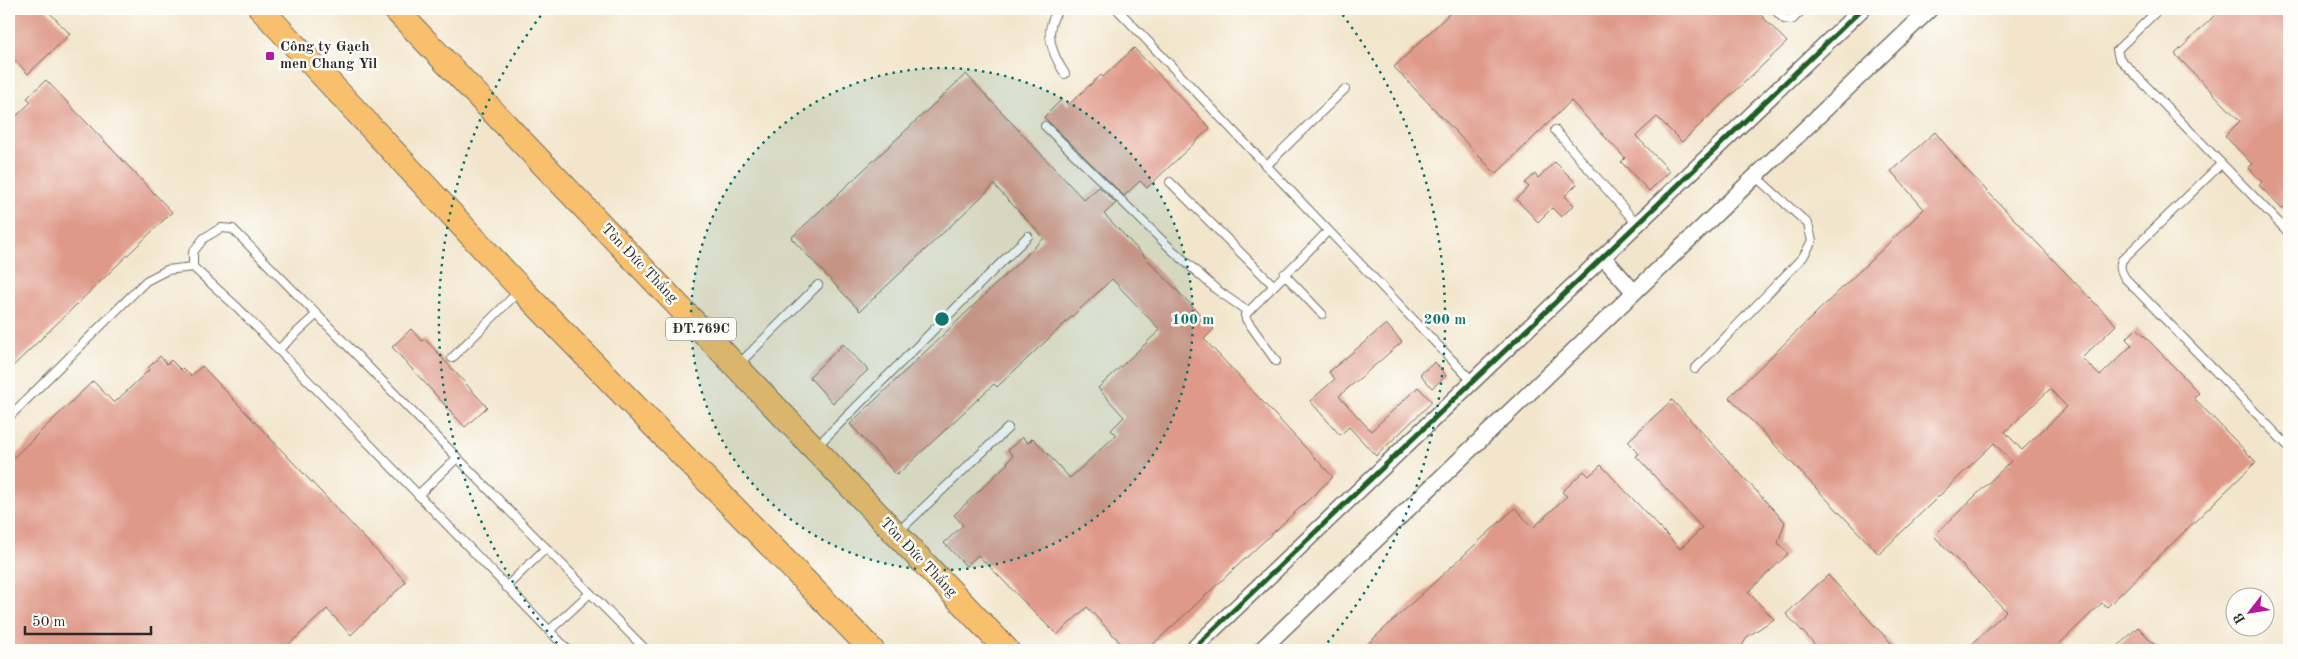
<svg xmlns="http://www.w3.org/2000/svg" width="2298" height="659" viewBox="0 0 2298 659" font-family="'Old Standard TT',serif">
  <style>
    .building { fill: #df9989; fill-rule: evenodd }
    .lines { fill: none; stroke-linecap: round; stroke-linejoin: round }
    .lane-casing { stroke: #716c63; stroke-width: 10 }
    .street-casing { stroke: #716c63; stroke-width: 18 }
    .primary-casing { stroke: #716c63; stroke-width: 26 }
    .lane { stroke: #fff; stroke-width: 8 }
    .street { stroke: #fff; stroke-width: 15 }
    .primary { stroke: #f8bf6c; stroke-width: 24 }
    .cycleway-casing { stroke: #fdfcf7; stroke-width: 8 }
    .cycleway { stroke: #1b5e20; stroke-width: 5 }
    .ring { fill: none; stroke: #0f766e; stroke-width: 2.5; stroke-dasharray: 2.5 5 }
    .poi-dot { fill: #b5179e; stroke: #fdfcf7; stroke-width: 2 }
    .labels { text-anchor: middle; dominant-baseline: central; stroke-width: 5; stroke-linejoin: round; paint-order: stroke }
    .shield { fill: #fdfcf7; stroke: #6a6a68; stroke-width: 1 }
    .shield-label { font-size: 14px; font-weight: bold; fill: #2b2b2b }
    .poi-label { font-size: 15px; font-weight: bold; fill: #2b2b2b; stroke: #fdfcf7; text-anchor: start }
    .street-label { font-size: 15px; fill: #2b2b2b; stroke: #fdfcf7 }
    .centre { fill: #0f766e; stroke: #fdfcf7; stroke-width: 2.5 }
    .ring-label { font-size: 15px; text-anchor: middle; font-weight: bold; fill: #0f766e; stroke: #fdfcf7; stroke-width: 5; stroke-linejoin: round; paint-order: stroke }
  </style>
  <rect width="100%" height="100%" fill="#fdfcf7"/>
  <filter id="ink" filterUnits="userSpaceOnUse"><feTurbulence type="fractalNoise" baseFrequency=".02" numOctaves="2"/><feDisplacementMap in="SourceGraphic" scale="10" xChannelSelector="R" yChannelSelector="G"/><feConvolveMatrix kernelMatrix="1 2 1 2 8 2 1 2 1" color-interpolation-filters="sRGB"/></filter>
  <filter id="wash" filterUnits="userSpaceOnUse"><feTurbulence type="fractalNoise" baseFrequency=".0096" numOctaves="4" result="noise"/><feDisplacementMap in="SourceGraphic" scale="20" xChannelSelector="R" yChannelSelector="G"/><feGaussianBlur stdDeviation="1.12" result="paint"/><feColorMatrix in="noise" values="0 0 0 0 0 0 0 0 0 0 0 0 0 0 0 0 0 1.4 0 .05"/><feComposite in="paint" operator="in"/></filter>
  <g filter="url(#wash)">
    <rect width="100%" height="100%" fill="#f2e5cb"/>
    <g id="blocks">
      <g class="building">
        <path d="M9,9H46L70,34L28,74L9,54Z"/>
        <path d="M1454,9H1755L1787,42L1682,142L1657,117L1636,136L1670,171L1649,191L1621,162L1625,158L1571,101L1496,174L1394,67Z"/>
        <path d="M2221,9H2289V203L2282,209L2259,185L2262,182L2248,167L2252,164L2225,136L2240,121L2175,54Z"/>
        <path d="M1134,48L1210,128L1147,188L1140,181L1124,196L1044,117L1062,99L1068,105L1101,75L1103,77Z"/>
        <path d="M966,74L1084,200L1099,187L1116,203L1104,214L1214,329L1204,339L1333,477L1147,650H1127L1087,607L1057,635L978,555L966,566L944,543L963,525L954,515L1008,463L1007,462L1013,456L1008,450L1022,437L1028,443L1033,438L1070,478L1116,435L1111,430L1124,417L1098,388L1160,330L1112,279L997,387L994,384L897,475L850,424L1044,238L994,185L860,311L791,238Z"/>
        <path d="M46,80L172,212L9,370V123L31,102L27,98Z"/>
        <path d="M1935,132L1963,166L2116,325L2082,358L2100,376L2132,345L2126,339L2137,328L2199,393L2194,398L2256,462L2107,607L2102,603L2053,650H1966L2006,611L1934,536L2011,461L1994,443L1879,554L1729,397L1924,209L1891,171ZM2050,389L2067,407L2022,450L2005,432Z"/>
        <path d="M1555,162L1577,184L1565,196L1574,205L1561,217L1552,208L1538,222L1516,199L1529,187L1525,183L1535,174L1538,178Z"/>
        <path d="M1386,324L1402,342L1339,396L1371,431L1418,387L1432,402L1376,456L1349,427L1340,435L1310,401L1335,379L1329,372Z"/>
        <path d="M411,329L422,341L425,339L487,407L465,427L392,347Z"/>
        <path d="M843,344L868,370L833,403L809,377Z"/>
        <path d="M160,356L167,364L171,360L181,370L183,368L191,376L202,366L406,582L351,635L327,609L283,650H9V462L93,381L114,403L149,370L148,368Z"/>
        <path d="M1435,362L1446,376L1432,388L1420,374Z"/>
        <path d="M1672,400L1785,522L1778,543L1788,554L1748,592L1774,619L1747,637L1740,650H1361L1515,508L1533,528L1567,496L1562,492L1584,471L1589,476L1601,465L1680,549L1702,528L1636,456L1639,454L1628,441Z"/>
        <path d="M1828,575L1873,624L1898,650H1820L1786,614Z"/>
        <path d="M2138,627L2160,650H2114Z"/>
      </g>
    </g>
  </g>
  <g filter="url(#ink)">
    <use href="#blocks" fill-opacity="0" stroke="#716c63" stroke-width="1"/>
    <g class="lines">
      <defs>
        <g id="lane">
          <path d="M1059,9C1042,30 1052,54 1065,74"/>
          <path d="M1117,9L1473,382"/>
          <path d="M1774,9L1784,19L1792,20L1803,9"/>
          <path d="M2159,9L2117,50L2119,58L2289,233"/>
          <path d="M1045,126L1170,248L1217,290L1247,311"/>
          <path d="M1555,130L1637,224"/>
          <path d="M2221,164L2122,260C2119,267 2121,271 2125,278L2289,447"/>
          <path d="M1266,166L1345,89"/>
          <path d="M1170,182L1273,285"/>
          <path d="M193,267V252L204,238L221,228L233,229L646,650"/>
          <path d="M1284,274L1322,314"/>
          <path d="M278,350L317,314"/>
          <path d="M452,358L520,290"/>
          <path d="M1276,361L1246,319L1245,315L1328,231"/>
          <path d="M738,365L818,285"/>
          <path d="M1695,369L1803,257L1812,241L1808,224L1755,176"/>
          <path d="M9,417L146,281L167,270L193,267L238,308L568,650"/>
          <path d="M816,447L1028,236"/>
          <path d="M418,495L457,458"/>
          <path d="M899,531L1008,428"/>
          <path d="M506,587L546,548"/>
          <path d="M549,631L590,593"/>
        </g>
        <g id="street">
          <path d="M1603,257L1634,292"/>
          <path d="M1192,650L1862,9"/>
          <path d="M1261,650L1930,9"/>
        </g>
        <g id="primary">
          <path d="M261,9L521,289L872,650"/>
          <path d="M395,9L1007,650"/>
        </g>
      </defs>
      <use href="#lane" class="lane-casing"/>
      <use href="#street" class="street-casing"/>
      <use href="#primary" class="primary-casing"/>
      <use href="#lane" class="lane"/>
      <use href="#street" class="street"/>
      <use href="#primary" class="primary"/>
      <defs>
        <path id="cycleway" d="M1192,650L1862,9"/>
      </defs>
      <use href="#cycleway" class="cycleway-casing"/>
      <use href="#cycleway" class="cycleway"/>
    </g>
  </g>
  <circle cx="942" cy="319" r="251" fill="#0f766e" fill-opacity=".12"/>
  <g class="ring">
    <circle cx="942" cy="319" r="251"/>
    <path d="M562 649A503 503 0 0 1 546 9M1338 9A503 503 0 0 1 1322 649"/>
  </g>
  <rect class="poi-dot" x="265" y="51" width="10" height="10" rx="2.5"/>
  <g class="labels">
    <rect class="shield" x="666" y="317.5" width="70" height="23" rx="4"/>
    <g class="shield-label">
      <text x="701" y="329">ĐT.769C</text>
    </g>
    <g class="poi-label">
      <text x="280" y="47">Công ty Gạch<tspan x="280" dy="17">men Chang Yil</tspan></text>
    </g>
    <g class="street-label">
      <text transform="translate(639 264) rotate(46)">Tôn Đức Thắng</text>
      <text transform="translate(918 558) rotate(46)">Tôn Đức Thắng</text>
    </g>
  </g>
  <circle cx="942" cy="319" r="8" class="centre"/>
  <g class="ring-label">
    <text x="1193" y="324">100 m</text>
    <text x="1445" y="324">200 m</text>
  </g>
  <rect width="2298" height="659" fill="none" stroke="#fdfcf7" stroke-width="30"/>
  <g transform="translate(2250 612) rotate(239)"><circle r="24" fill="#fdfcf7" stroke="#a9a8a5"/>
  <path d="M0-4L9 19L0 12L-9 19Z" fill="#b5179e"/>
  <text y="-8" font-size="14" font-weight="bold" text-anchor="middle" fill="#2b2b2b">B</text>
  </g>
  <path d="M25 626v8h126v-8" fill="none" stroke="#2b2b2b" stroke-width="2.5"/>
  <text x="32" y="626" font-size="15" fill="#2b2b2b" stroke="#fdfcf7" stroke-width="4" paint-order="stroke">50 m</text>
</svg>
